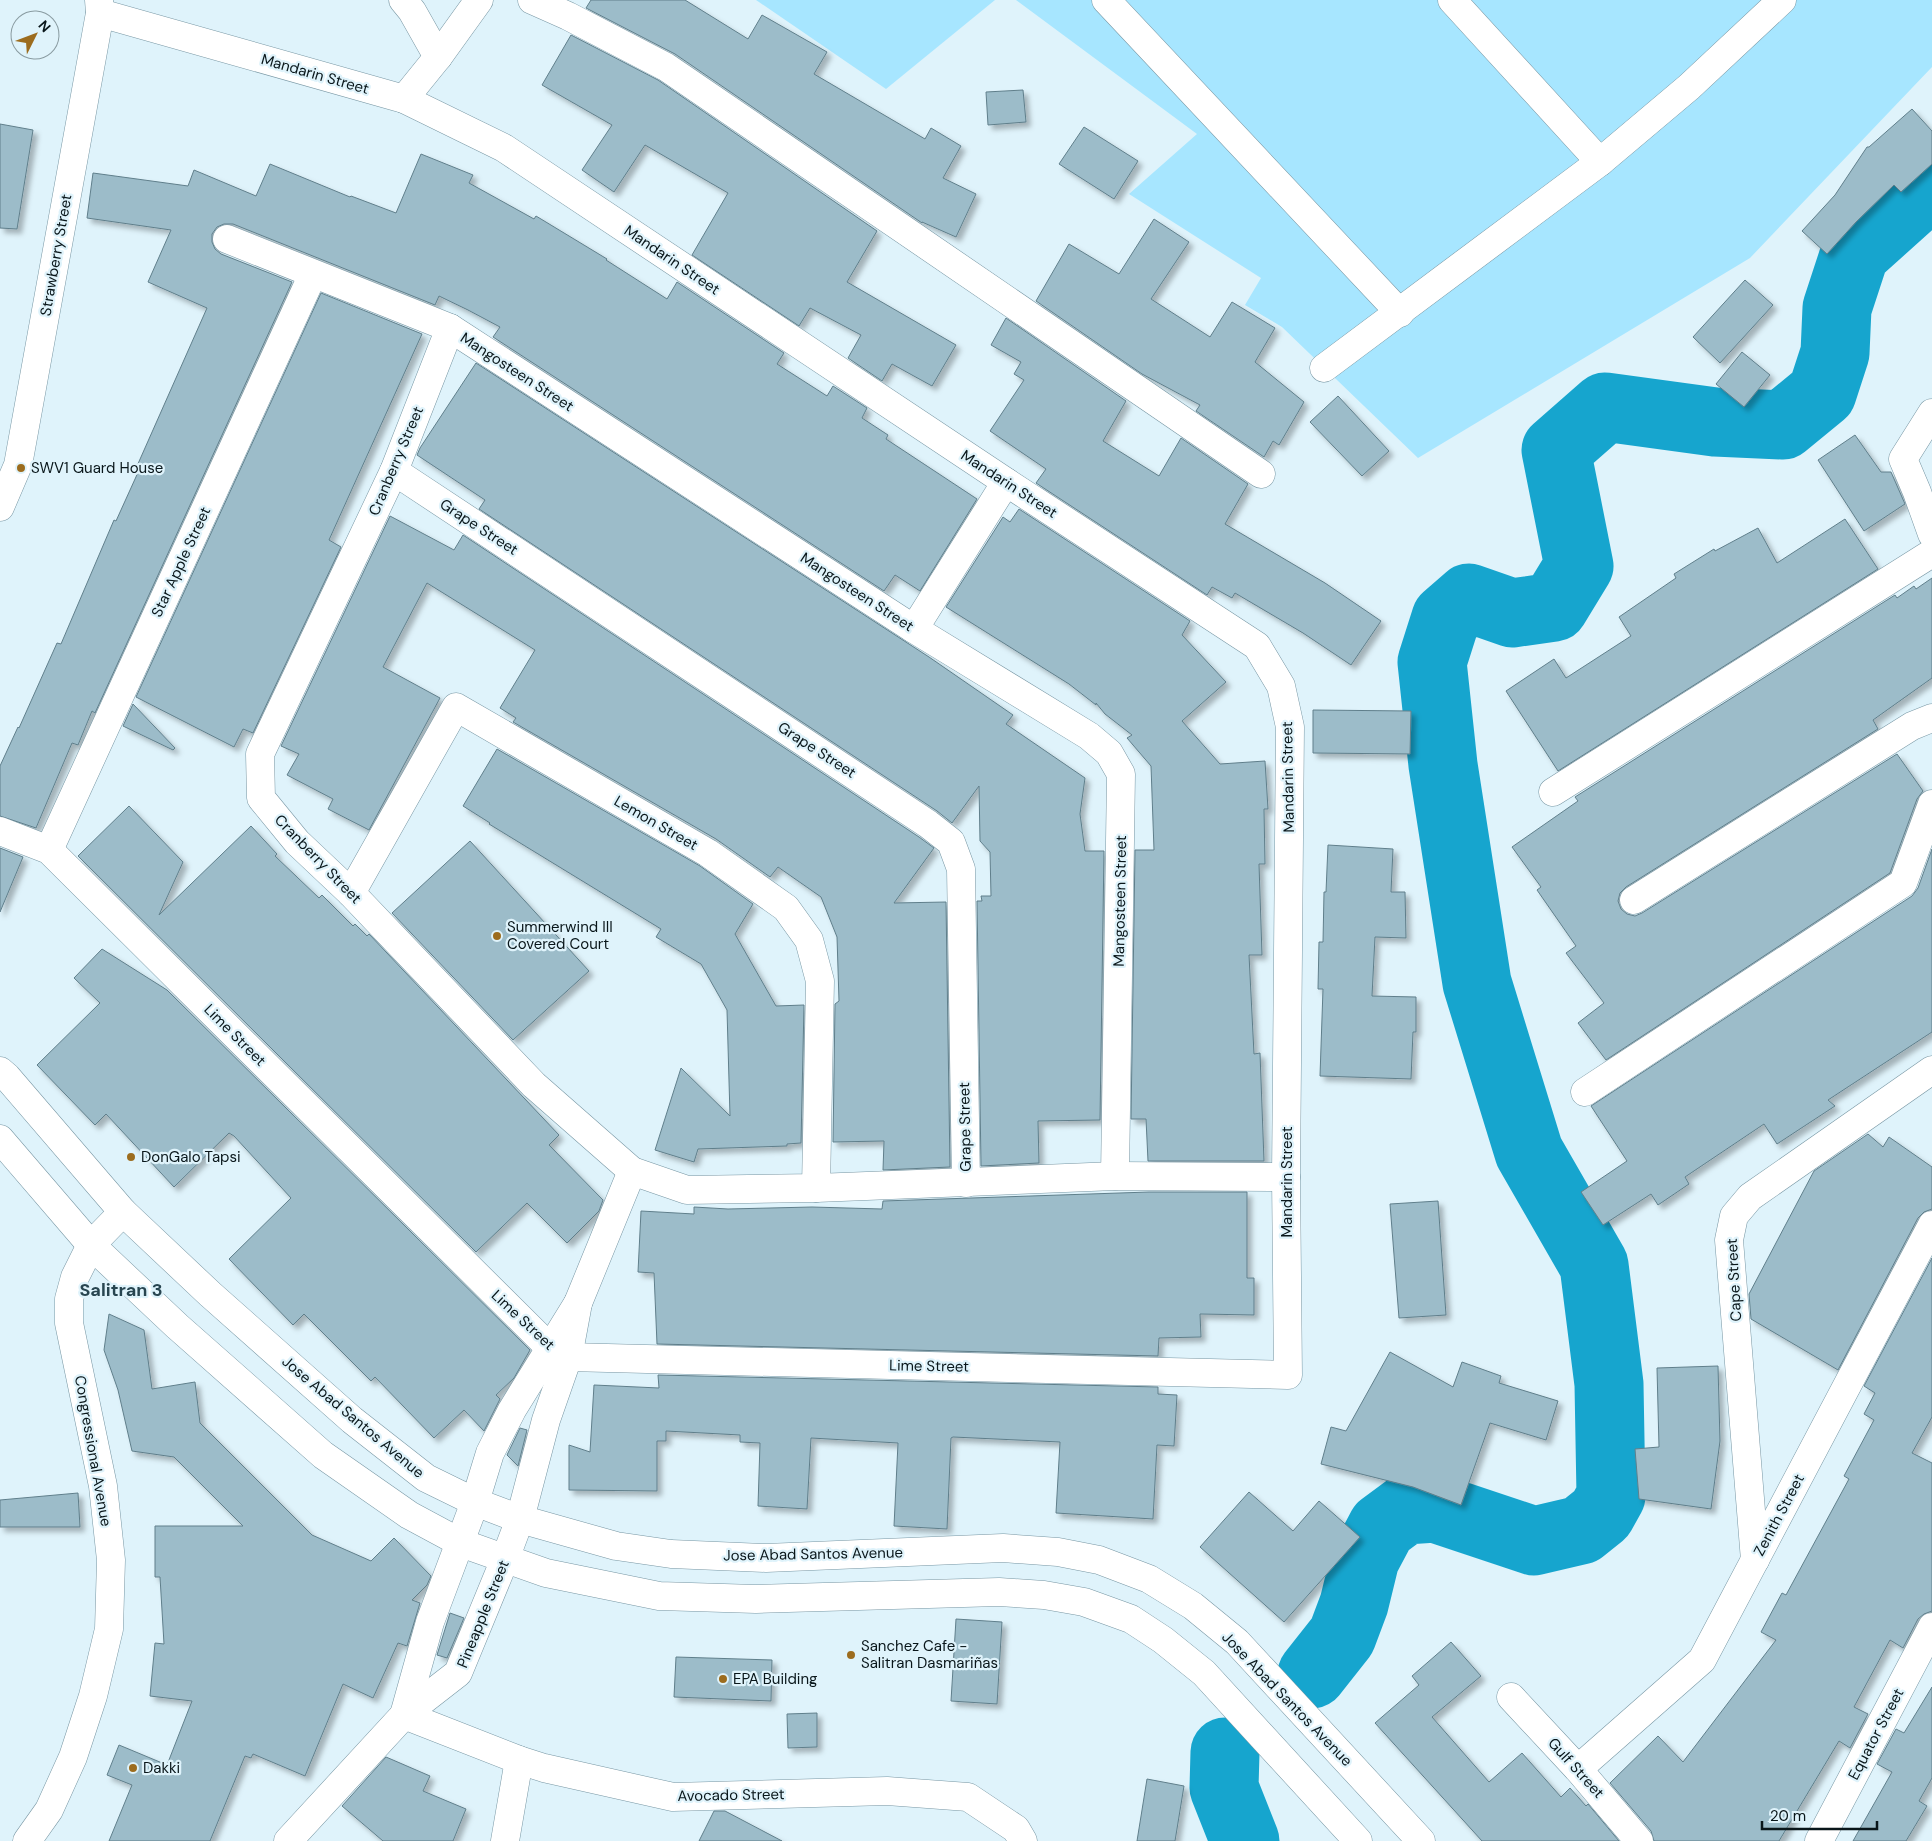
<svg xmlns="http://www.w3.org/2000/svg" width="1932" height="1841" viewBox="0 0 1932 1841" font-family="'DM Sans',sans-serif">
  <style>
    .green { fill: #a7e6ff }
    .lines { fill: none; stroke-linecap: round; stroke-linejoin: round }
    .river { stroke: #16a5ce; stroke-width: 69 }
    .building { fill: #9cbcc9; stroke: #607f8b; filter: url(#shadow) }
    .minor-casing { stroke: #7897a4; stroke-width: 29 }
    .secondary-casing { stroke: #7897a4; stroke-width: 29 }
    .minor { stroke: #fff; stroke-width: 28 }
    .secondary { stroke: #fff; stroke-width: 28 }
    .poi-dot { fill: #9c6c1e; stroke: #dff3fb; stroke-width: 2 }
    .labels { text-anchor: middle; dominant-baseline: central; stroke-width: 4.5; stroke-linejoin: round; paint-order: stroke }
    .street-label { font-size: 15px; fill: #09161a; stroke: #dff3fb }
    .poi-label { font-size: 15px; fill: #09161a; stroke: #dff3fb; text-anchor: start }
    .quarter-label { font-size: 18px; font-weight: bold; fill: #284550; stroke: #dff3fb }
  </style>
  <defs>
    <filter id="shadow"><feDropShadow dx="4.5" dy="4.5" stdDeviation="2.5" flood-color="#0004"/></filter>
  </defs>
  <rect width="100%" height="100%" fill="#dff3fb"/>
  <g class="green">
    <path d="M756,0H995L886,89Z"/>
    <path d="M1016,0H1932V67L1750,258L1418,458L1282,327L1245,305L1261,278L1129,194L1197,134Z"/>
  </g>
  <g class="lines">
    <g class="river">
      <path d="M1312,1674L1342,1636L1354,1604L1365,1559L1382,1527L1405,1510L1435,1508L1534,1541L1581,1530L1601,1514L1611,1496L1609,1384L1594,1265L1529,1152L1477,983L1443,765L1432,662L1446,618L1469,598L1512,613L1554,607L1579,566L1556,450L1605,407L1715,422L1783,425L1822,393L1835,353L1837,308L1855,253L1932,184"/>
      <path d="M1225,1752L1224,1788L1245,1841"/>
    </g>
  </g>
  <g class="building">
    <path d="M591,0H685L748,39L762,15L827,52L814,74L925,139L931,128L961,146L943,178L976,194L956,237L922,222V223L675,54L586,8Z"/>
    <path d="M571,35L658,80L877,231L847,282L956,345L932,386L892,364L882,381L848,358L861,335L810,308L799,326L692,255L728,193L645,145L614,192L582,170L612,125L542,85Z"/>
    <path d="M1023,90L1026,122L988,125L986,92Z"/>
    <path d="M1912,109L1932,131V164L1901,192L1894,185L1856,222L1827,254L1802,231L1835,195L1867,147H1869Z"/>
    <path d="M0,124L33,130L17,229L0,228Z"/>
    <path d="M1084,127L1138,161L1114,199L1059,164Z"/>
    <path d="M421,154L473,175L469,183L534,219L536,216L607,259L606,260L667,299L677,282L784,353L777,364L827,396L833,386L867,408L862,418L888,435L886,439L977,499L920,591L895,575L884,591L493,337L500,327L468,310L439,296L435,305L233,224H224L217,227L212,234V242L215,249L221,254L292,282L95,713L92,711L78,745L72,743L36,828L0,816V766L18,727L19,728L57,643L61,644L114,520L116,521L140,468L137,466L207,308L148,282L171,230L87,218L93,173L188,186L194,170L256,196L270,164L350,197L351,196L396,213Z"/>
    <path d="M1154,219L1189,242L1151,299L1210,337L1232,302L1275,328L1255,362L1304,402L1279,445L1273,441L1264,457L1196,411L1200,405L1142,374L1036,301L1069,244L1119,274Z"/>
    <path d="M1745,280L1773,305L1720,363L1693,337Z"/>
    <path d="M321,293L422,334L329,540L341,547L253,733L243,729L234,747L136,697Z"/>
    <path d="M1006,318L1126,401L1103,441L1159,476L1181,438L1248,484L1225,524L1325,583L1381,621L1351,665L1303,633L1235,593L1232,598L1212,587L1207,595L1036,483L1046,469L990,431L1024,380L1014,374L1021,362L991,345Z"/>
    <path d="M1742,352L1770,375L1744,407L1716,384Z"/>
    <path d="M476,363L929,657L1013,715L1006,724L1085,778L1080,814L1085,851H1104L1100,1120L1038,1121L1039,1163L981,1166L977,901H982L981,896H991L990,852L980,841L979,786L952,823L937,811L479,509L485,500L417,455L420,448Z"/>
    <path d="M1338,396L1389,451L1362,476L1310,422Z"/>
    <path d="M1855,435L1881,472H1891L1905,504L1864,531L1818,460Z"/>
    <path d="M1019,509L1190,621L1182,635L1226,682L1182,721L1220,764L1265,761L1268,809H1264L1265,864H1259L1262,955H1249L1254,1054L1260,1053L1264,1161H1148L1146,1119H1131L1135,850H1154L1151,766L1127,738L1132,735L1105,714L1096,703V705L1069,684L946,607L1003,517L1010,522Z"/>
    <path d="M390,516L454,550L463,535L919,837L934,848L894,903L946,902L950,1167L883,1170L884,1141L833,1142L835,1004L839,1001L837,937L821,897L778,867L770,877L716,839L513,722L516,718L500,708L535,650L427,583L383,667L440,698L369,830L328,809L333,799L287,775L299,754L281,746Z"/>
    <path d="M1845,519L1878,569L1558,771L1506,691L1554,659L1566,678L1631,636L1619,617L1676,578L1674,574L1714,549L1715,551L1758,528L1777,563Z"/>
    <path d="M1932,578V678L1873,720L1878,729L1626,887L1620,893L1618,901L1621,909L1627,914L1635,916L1642,913L1897,754L1923,791L1917,799L1890,873L1606,1060L1578,1023L1604,1003L1566,953L1576,946L1537,890L1541,887L1512,847L1578,801L1575,797L1895,595L1897,598L1914,586L1916,589Z"/>
    <path d="M133,704L175,748L173,750L123,726Z"/>
    <path d="M1313,710L1411,711L1410,754L1313,753Z"/>
    <path d="M497,749L700,866L753,904L735,934L776,1006L804,1005L801,1143L787,1144V1146L698,1149L694,1162L655,1150L681,1068L730,1116L727,1010L701,964L656,937L661,929L489,824L490,823L463,806Z"/>
    <path d="M129,806L183,862L159,915L251,826L277,854L275,856L319,898L322,895L353,926L355,924L367,936L369,934L559,1135L549,1145L603,1200L599,1211L567,1243L527,1203L476,1252L78,856Z"/>
    <path d="M470,841L589,971L513,1040L392,913Z"/>
    <path d="M1328,845L1393,849L1391,892H1405L1406,938L1375,937L1372,996L1416,997V1032H1413L1411,1079L1320,1076L1323,989H1318L1319,942H1323L1324,892H1326Z"/>
    <path d="M0,848L23,857L0,912Z"/>
    <path d="M1932,849V1032L1828,1100L1835,1106L1777,1144L1764,1124L1685,1177L1689,1184L1658,1205L1651,1194L1603,1225L1581,1192L1627,1161L1591,1106L1912,896L1918,888Z"/>
    <path d="M102,949L167,990L530,1350L514,1378L496,1395L500,1399L484,1431L464,1410L434,1438L375,1377L371,1381L304,1314L293,1325L229,1259L291,1198L234,1136L229,1133L174,1187L106,1114L95,1125L37,1065L100,1003L74,978Z"/>
    <path d="M1868,1134L1883,1147L1889,1137L1932,1167V1209L1924,1212L1918,1218L1838,1370L1751,1319L1749,1294L1814,1171Z"/>
    <path d="M1149,1192H1247V1278H1254V1315L1200,1314L1201,1337L1159,1338L1158,1356L657,1344L654,1273L638,1272L641,1211L694,1214V1207L728,1209L812,1207L882,1209L883,1201Z"/>
    <path d="M1438,1201L1446,1315L1399,1318L1390,1204Z"/>
    <path d="M1932,1258V1417L1912,1453L1932,1463V1611L1924,1614L1918,1619L1903,1648L1890,1640L1854,1707L1868,1714L1850,1748L1839,1741L1779,1841H1654L1651,1831L1610,1783L1658,1736L1683,1762L1776,1640L1761,1632L1782,1593L1786,1595L1849,1479L1844,1476L1874,1420L1864,1414L1875,1393L1864,1386Z"/>
    <path d="M109,1314L144,1330L152,1389L195,1382L200,1423L312,1535L371,1561L394,1538L431,1576L427,1585L412,1600L420,1603L407,1646L398,1643L373,1698L343,1684L305,1776L253,1754L251,1758L245,1756L210,1841H109L132,1785L107,1775L119,1745L167,1765L192,1701L150,1696L155,1643L164,1644L160,1577H155V1526H243L174,1457L132,1451L118,1390L104,1350Z"/>
    <path d="M1390,1352L1453,1387L1462,1362L1501,1376L1499,1383L1558,1401L1546,1440L1490,1423L1461,1505L1413,1487L1321,1464L1331,1427L1346,1431Z"/>
    <path d="M1718,1366L1720,1441L1711,1509L1639,1499L1635,1449L1659,1447L1657,1368Z"/>
    <path d="M658,1375L1158,1387V1394L1177,1395L1174,1446L1157,1445L1153,1519L1056,1513L1060,1442L953,1437L951,1438L947,1529L894,1526L898,1443L811,1438L807,1509L758,1506L760,1443L740,1442V1435L666,1431V1441H657V1491L569,1490V1445L590,1452L594,1385L659,1388Z"/>
    <path d="M520,1428L527,1430L518,1466L507,1455Z"/>
    <path d="M1249,1492L1293,1531L1319,1501L1360,1537L1284,1622L1200,1547Z"/>
    <path d="M78,1493L80,1527H0V1500Z"/>
    <path d="M450,1613L464,1618L447,1658L437,1655Z"/>
    <path d="M956,1619L1002,1622L997,1704L951,1701Z"/>
    <path d="M1451,1642L1481,1676L1432,1717L1489,1782L1522,1753L1561,1797L1570,1788L1586,1806L1588,1804L1619,1841H1482L1375,1723L1419,1685L1412,1676Z"/>
    <path d="M676,1657L772,1660L771,1701L674,1697Z"/>
    <path d="M1932,1687V1778L1919,1801L1927,1806L1906,1841H1853L1892,1772L1877,1764L1896,1729L1904,1733Z"/>
    <path d="M817,1713V1747L788,1748L787,1714Z"/>
    <path d="M386,1757L430,1776L423,1791L466,1809L453,1841H383L342,1806Z"/>
    <path d="M1147,1779L1184,1786L1175,1841H1137Z"/>
    <path d="M714,1811H725L782,1841H699Z"/>
  </g>
  <g class="lines">
    <defs>
      <g id="minor">
        <path d="M403,0L412,11L438,57"/>
        <path d="M532,0L568,16L666,67L1261,474"/>
        <path d="M1106,0L1400,313"/>
        <path d="M1452,0L1600,162"/>
        <path d="M404,99L438,57L479,0"/>
        <path d="M227,239L450,328L914,629L1089,736L1109,753L1121,774L1115,1176"/>
        <path d="M450,328L394,471L260,754L261,798L297,842L351,893L534,1085L632,1171L687,1190L816,1188L1115,1176L1286,1177"/>
        <path d="M1324,368L1600,162L1689,87L1782,0"/>
        <path d="M1932,413L1903,459L1917,492L1932,534"/>
        <path d="M394,471L928,824L951,842L961,869L966,1183"/>
        <path d="M0,507L18,465L100,13L99,0"/>
        <path d="M914,629L1006,482"/>
        <path d="M1553,792L1932,553"/>
        <path d="M0,831L49,850L551,1349L568,1357L1288,1375L1286,1177L1290,727L1281,686L1257,646L1006,482L504,148L404,99L100,13"/>
        <path d="M49,850L313,274"/>
        <path d="M351,893L456,707L708,853L786,908L809,940L820,981L816,1188"/>
        <path d="M1634,900L1912,726L1932,718"/>
        <path d="M1585,1092L1903,883L1932,804"/>
        <path d="M1755,1560L1729,1240L1734,1216L1750,1197L1932,1070"/>
        <path d="M1511,1697L1578,1769L1639,1841"/>
        <path d="M404,1715L519,1760L544,1768L673,1797L887,1791L968,1797L1016,1829L1023,1841"/>
        <path d="M404,1715L430,1622L475,1502L490,1453L512,1410L578,1303L632,1171"/>
        <path d="M1578,1769L1702,1660L1932,1225"/>
        <path d="M288,1841L404,1715L458,1673L505,1559L520,1519L546,1420L568,1357L578,1303"/>
        <path d="M505,1841L519,1760"/>
        <path d="M1819,1841L1932,1627"/>
      </g>
      <g id="secondary">
        <path d="M0,1071L7,1077L123,1212L210,1294L352,1420L426,1478L475,1502L520,1519L616,1546L671,1554L766,1558L1003,1548L1058,1552L1099,1560L1149,1579L1193,1606L1237,1642L1421,1841"/>
        <path d="M0,1139L91,1245L177,1326L323,1455L409,1515L461,1543L546,1573L659,1596L756,1599L999,1592L1044,1595L1084,1602L1131,1619L1163,1640L1204,1673L1358,1841"/>
        <path d="M27,1841L49,1810L73,1757L93,1696L109,1629L111,1560L103,1486L69,1323V1299L75,1277L91,1245L123,1212"/>
      </g>
    </defs>
    <use href="#minor" class="minor-casing"/>
    <use href="#secondary" class="secondary-casing"/>
    <use href="#minor" class="minor"/>
    <use href="#secondary" class="secondary"/>
  </g>
  <g class="poi-dot">
    <circle cx="21" cy="468" r="5"/>
    <circle cx="497" cy="936" r="5"/>
    <circle cx="131" cy="1157" r="5"/>
    <circle cx="851" cy="1655" r="5"/>
    <circle cx="723" cy="1679" r="5"/>
    <circle cx="133" cy="1768" r="5"/>
  </g>
  <g class="labels">
    <g class="street-label">
      <text transform="translate(315 74) rotate(16)">Mandarin Street</text>
      <text transform="translate(56 255) rotate(-80)">Strawberry Street</text>
      <text transform="translate(672 260) rotate(34)">Mandarin Street</text>
      <text transform="translate(517 372) rotate(33)">Mangosteen Street</text>
      <text transform="translate(396 461) rotate(-67)">Cranberry Street</text>
      <text transform="translate(1009 484) rotate(33)">Mandarin Street</text>
      <text transform="translate(479 527) rotate(33)">Grape Street</text>
      <text transform="translate(181 562) rotate(-65)">Star Apple Street</text>
      <text transform="translate(857 592) rotate(33)">Mangosteen Street</text>
      <text transform="translate(817 750) rotate(33)">Grape Street</text>
      <text transform="translate(1288 777) rotate(-91)">Mandarin Street</text>
      <text transform="translate(656 823) rotate(30)">Lemon Street</text>
      <text transform="translate(318 859) rotate(46)">Cranberry Street</text>
      <text transform="translate(1120 901) rotate(-89)">Mangosteen Street</text>
      <text transform="translate(235 1035) rotate(45)">Lime Street</text>
      <text transform="translate(965 1127) rotate(-91)">Grape Street</text>
      <text transform="translate(1287 1182) rotate(-90)">Mandarin Street</text>
      <text transform="translate(1734 1280) rotate(-93)">Cape Street</text>
      <text transform="translate(523 1320) rotate(43)">Lime Street</text>
      <text transform="translate(929 1366) rotate(1)">Lime Street</text>
      <text transform="translate(353 1417) rotate(40)">Jose Abad Santos Avenue</text>
      <text transform="translate(93 1451) rotate(80)">Congressional Avenue</text>
      <text transform="translate(1779 1515) rotate(-62)">Zenith Street</text>
      <text transform="translate(813 1554) rotate(-1)">Jose Abad Santos Avenue</text>
      <text transform="translate(483 1614) rotate(-68)">Pineapple Street</text>
      <text transform="translate(1287 1699) rotate(46)">Jose Abad Santos Avenue</text>
      <text transform="translate(1876 1734) rotate(-62)">Equator Street</text>
      <text transform="translate(1576 1768) rotate(48)">Gulf Street</text>
      <text transform="translate(731 1795) rotate(-1)">Avocado Street</text>
    </g>
    <g class="poi-label">
      <text x="31" y="468">SWV1 Guard House</text>
      <text x="507" y="927">Summerwind III<tspan x="507" dy="17">Covered Court</tspan></text>
      <text x="141" y="1157">DonGalo Tapsi</text>
      <text x="861" y="1646">Sanchez Cafe -<tspan x="861" dy="17">Salitran Dasmariñas</tspan></text>
      <text x="733" y="1679">EPA Building</text>
      <text x="143" y="1768">Dakki</text>
    </g>
    <g class="quarter-label">
      <text x="121" y="1290">Salitran 3</text>
    </g>
  </g>
  <g transform="translate(35 35) rotate(48)"><circle r="24" fill="#dff3fb" stroke="#899ba1"/>
  <path d="M0-4L9 19L0 12L-9 19Z" fill="#9c6c1e"/>
  <text y="-8" font-size="14" font-weight="bold" text-anchor="middle" fill="#09161a">N</text>
  </g>
  <path d="M1762 1821v8h115v-8" fill="none" stroke="#09161a" stroke-width="2.5"/>
  <text x="1770" y="1821" font-size="15" fill="#09161a" stroke="#dff3fb" stroke-width="4" paint-order="stroke">20 m</text>
</svg>
